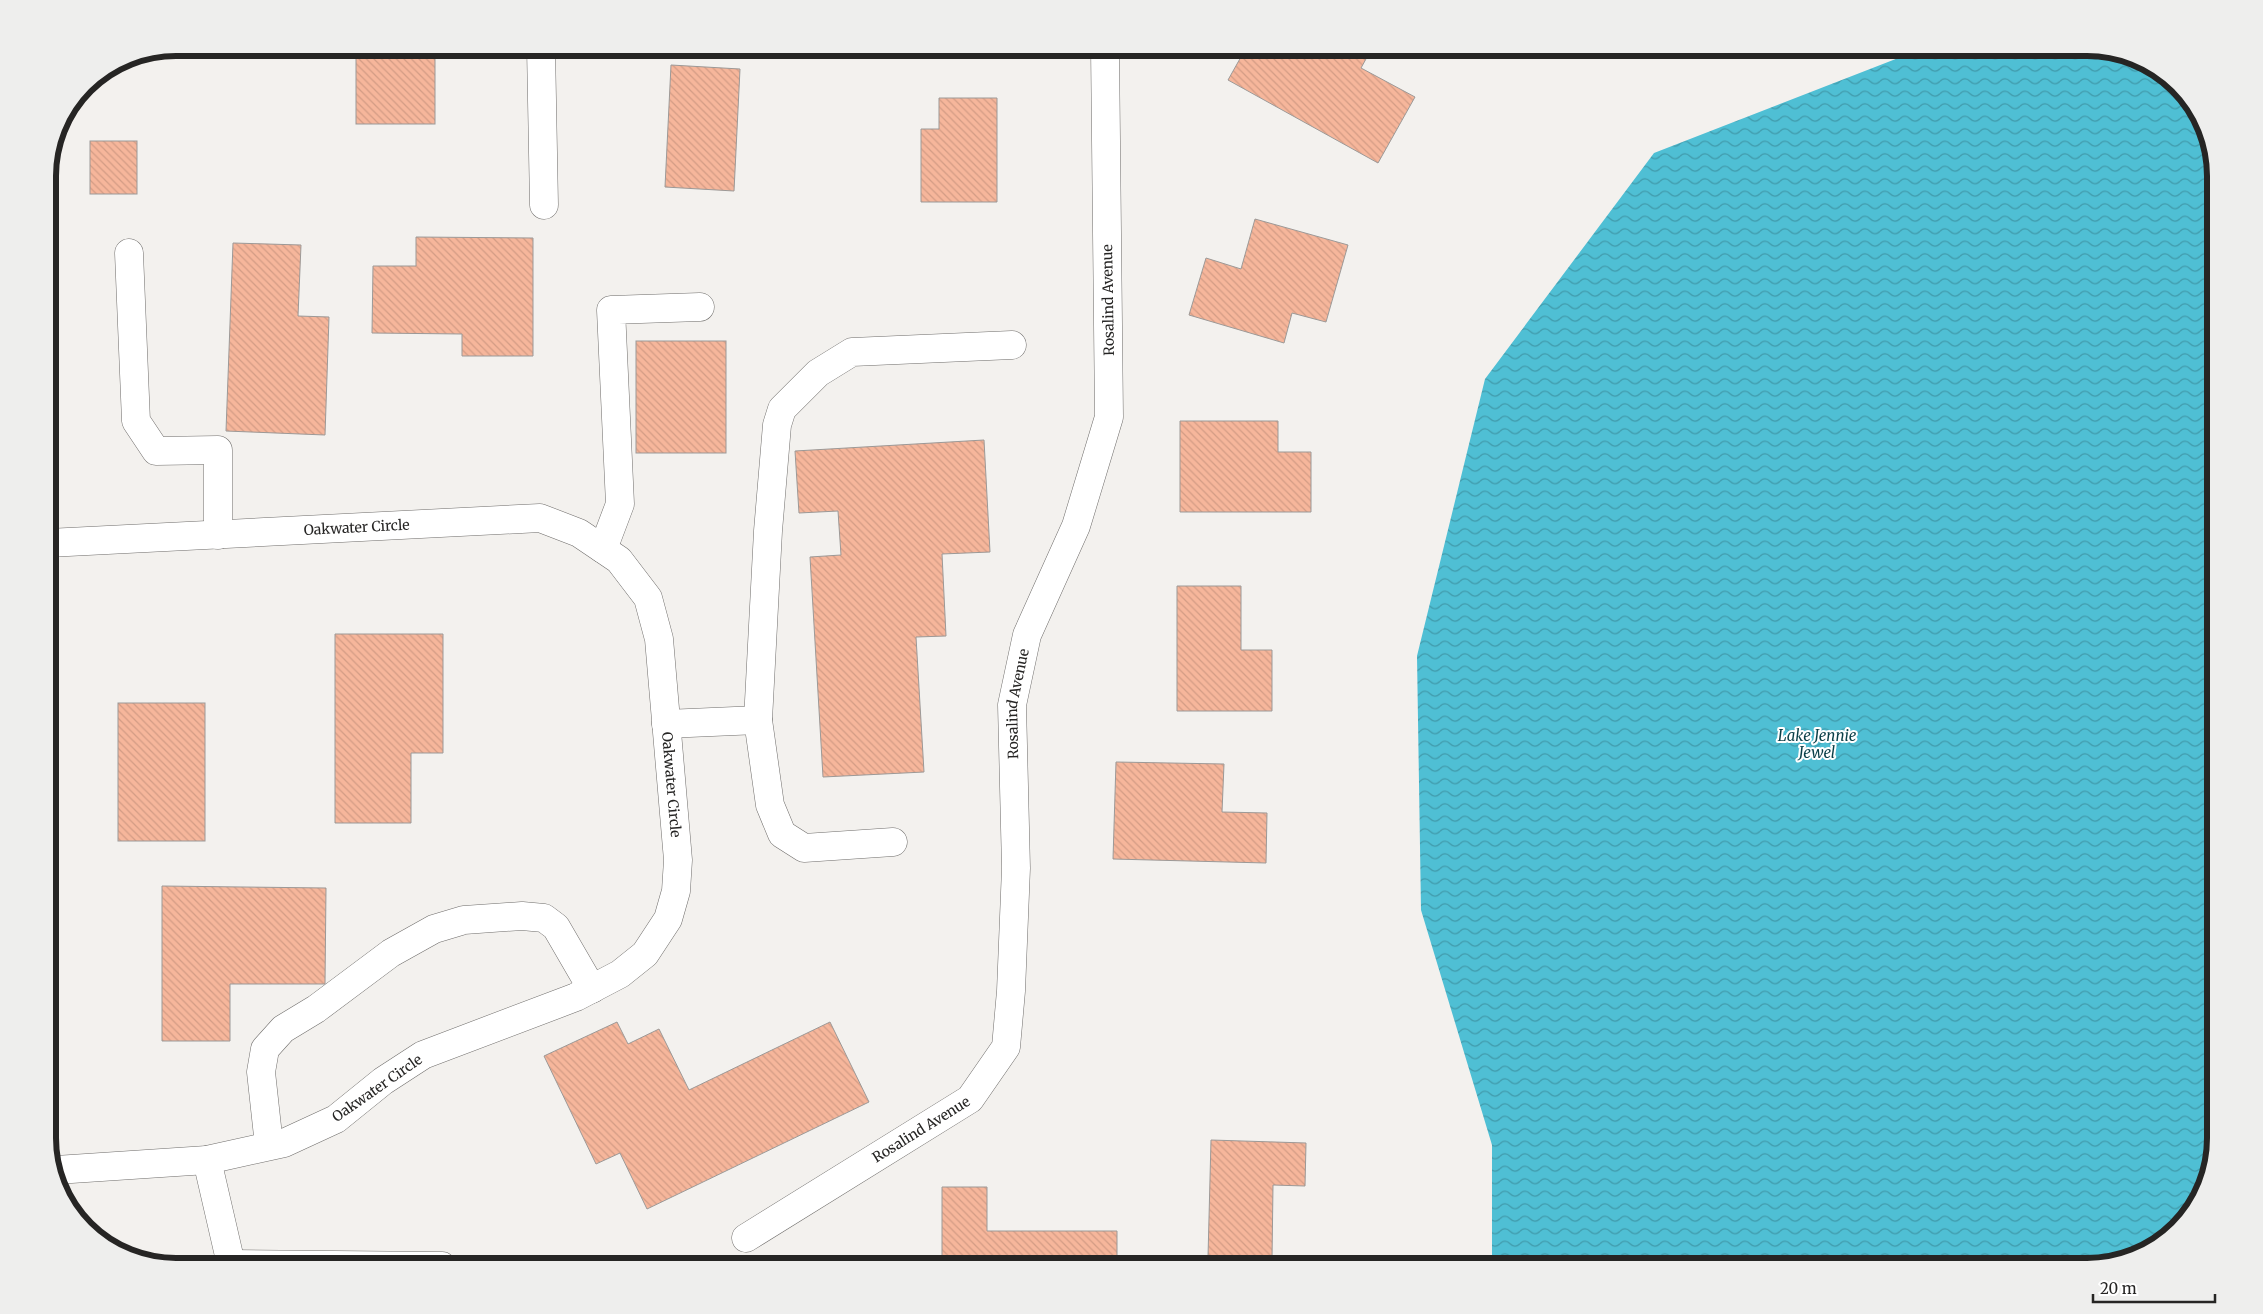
<svg xmlns="http://www.w3.org/2000/svg" width="2263" height="1314" viewBox="0 0 2263 1314" font-family="Merriweather,serif">
  <style>
    .water { fill: url(#water-waves) }
    .building { fill: url(#building-back-hatch); stroke: #9c9997 }
    .lines { fill: none; stroke-linecap: round; stroke-linejoin: round }
    .minor-casing { stroke: #6f6d6b; stroke-width: 29 }
    .minor { stroke: #fff; stroke-width: 28 }
    .labels { text-anchor: middle; dominant-baseline: central; stroke-width: 4; stroke-linejoin: round; paint-order: stroke }
    .street-label { font-size: 14px; fill: #262524; stroke: #fff }
    .water-label { font-size: 15px; font-style: italic; fill: #0a3f48; stroke: #fff }
    .rim { fill: none; stroke: #262524; stroke-width: 6 }
  </style>
  <defs>
    <pattern id="water-waves" width="16" height="10" patternUnits="userSpaceOnUse" patternTransform="scale(1.25)"><rect width="16" height="10" fill="#4fbfd4"/><path d="M0 5q4-4 8 0t8 0" fill="none" stroke="#419bac"/></pattern>
    <pattern id="building-back-hatch" width="6" height="6" patternUnits="userSpaceOnUse" patternTransform="scale(1.25)"><rect width="6" height="6" fill="#f6b69b"/><path d="M-1 5l2 2M0 0l6 6M5-1l2 2" fill="none" stroke="#d39c85"/></pattern>
  </defs>
  <rect width="100%" height="100%" fill="#f3f1ee"/>
  <path class="water" d="M1924,48H2087L2151,65L2194,105L2215,168V1138L2198,1202L2151,1249L2087,1266H1492V1145L1421,910L1417,656L1485,379L1654,153Z"/>
  <g class="building">
    <rect x="825" y="48" width="62" height="2"/>
    <rect x="948" y="48" width="61" height="10"/>
    <path d="M1246,48H1305L1315,53L1319,48H1372L1361,68L1415,97L1378,163L1228,80Z"/>
    <rect x="356" y="50" width="79" height="74"/>
    <path d="M671,65L740,69L734,191L665,187Z"/>
    <path d="M939,98H997V202H921V129H939Z"/>
    <rect x="90" y="141" width="47" height="53"/>
    <path d="M1255,219L1348,245L1326,322L1292,313L1284,343L1189,315L1206,258L1241,269Z"/>
    <path d="M416,237L533,238V356H462V334L372,333L373,266H416Z"/>
    <path d="M233,243L301,245L298,316L329,317L325,435L226,431Z"/>
    <rect x="636" y="341" width="90" height="112"/>
    <path d="M1180,421H1278V452H1311V512H1180Z"/>
    <path d="M984,440L990,552L942,554L946,636L916,637L924,772L823,777L810,557L841,555L838,511L799,513L795,451Z"/>
    <path d="M1177,586H1241V650H1272V711H1177Z"/>
    <path d="M335,634H443V753H411V823H335Z"/>
    <rect x="118" y="703" width="87" height="138"/>
    <path d="M1116,762L1224,764L1222,812L1267,813L1266,863L1113,859Z"/>
    <path d="M162,886L326,888L325,984H230V1041H162Z"/>
    <path d="M617,1022L628,1044L659,1029L689,1090L830,1022L869,1102L647,1209L620,1153L596,1164L544,1056Z"/>
    <path d="M1211,1140L1306,1143L1305,1186L1273,1185L1272,1259L1208,1257Z"/>
    <path d="M942,1187H987V1231H1117V1266H942Z"/>
  </g>
  <g class="lines">
    <defs>
      <g id="minor">
        <path d="M541,48L544,205"/>
        <path d="M129,253L136,421L156,451L218,450V535"/>
        <path id="s1" d="M48,543L540,518L579,533L619,560L648,598L659,639L678,860L676,891L668,919L645,954L620,974L576,997L423,1055L383,1081L336,1119L284,1143L207,1160L56,1170"/>
        <path d="M603,549L620,504L611,310L700,307"/>
        <path d="M758,720L770,805L782,834L804,848L893,842"/>
        <path d="M666,724L758,720L768,531L777,425L782,409L818,373L852,352L1012,345"/>
        <path d="M269,1145L261,1072L265,1049L283,1029L316,1009L391,953L434,929L464,920L522,916L544,918L556,927L592,989"/>
        <path d="M207,1160L231,1264"/>
        <path id="s2" d="M746,1238L970,1099L1006,1047L1011,991L1016,868L1012,705L1027,635L1076,526L1109,417L1105,48"/>
        <path d="M223,1266L231,1264L442,1266"/>
      </g>
    </defs>
    <use href="#minor" class="minor-casing"/>
    <use href="#minor" class="minor"/>
  </g>
  <g class="labels">
    <g class="street-label">
      <text transform="translate(1108 300) rotate(-91)">Rosalind Avenue</text>
      <text stroke="none"><textPath href="#s1" startOffset="309">Oakwater Circle</textPath></text>
      <text stroke="none"><textPath href="#s2" startOffset="671">Rosalind Avenue</textPath></text>
      <text stroke="none"><textPath href="#s1" startOffset="819">Oakwater Circle</textPath></text>
      <text transform="translate(377 1088) rotate(-35)">Oakwater Circle</text>
      <text stroke="none"><textPath href="#s2" startOffset="206">Rosalind Avenue</textPath></text>
    </g>
    <g class="water-label">
      <text x="1817" y="735">Lake Jennie<tspan x="1817" dy="17">Jewel</tspan></text>
    </g>
  </g>
  <path d="M0 0H2263V1314H0ZM176 56H2087A120 120 0 0 1 2207 176V1138A120 120 0 0 1 2087 1258H176A120 120 0 0 1 56 1138V176A120 120 0 0 1 176 56Z" fill="#eeeeed" fill-rule="evenodd"/>
  <path class="rim" d="M176 56H2087A120 120 0 0 1 2207 176V1138A120 120 0 0 1 2087 1258H176A120 120 0 0 1 56 1138V176A120 120 0 0 1 176 56Z"/>
  <path d="M2093 1294v8h122v-8" fill="none" stroke="#262524" stroke-width="2.5"/>
  <text x="2100" y="1294" font-size="15" fill="#262524" stroke="#ffffff" stroke-width="4" paint-order="stroke">20 m</text>
</svg>
